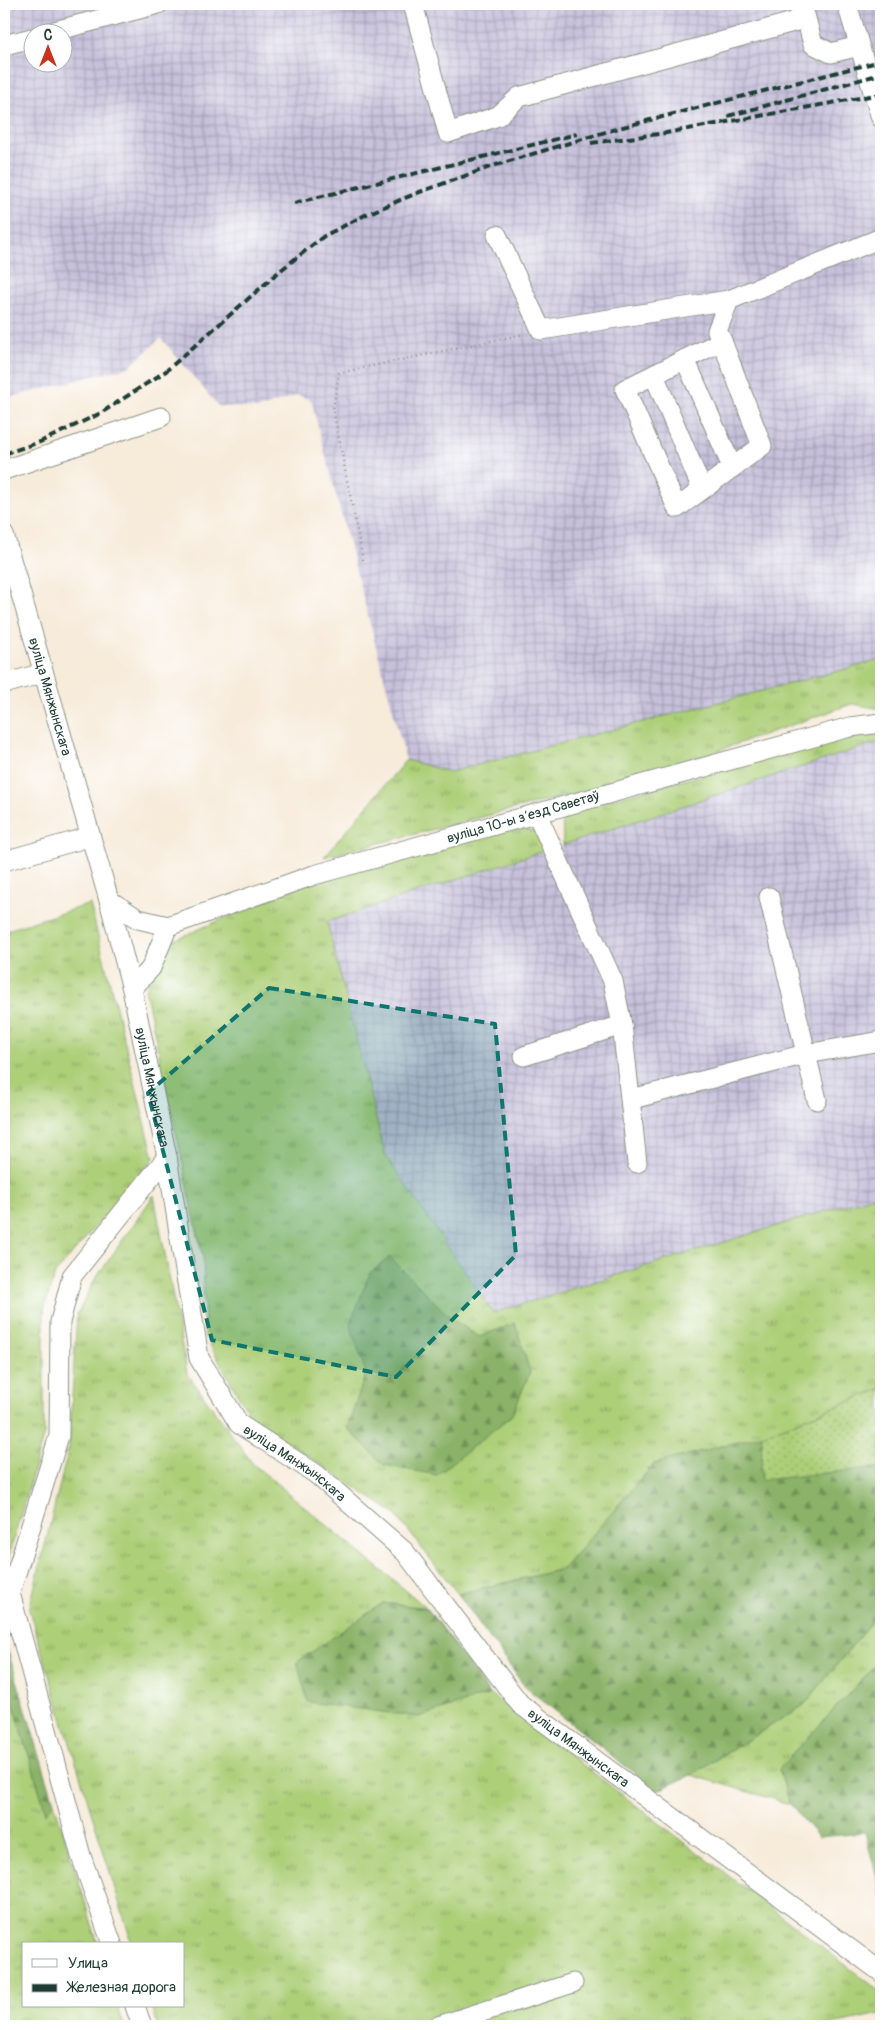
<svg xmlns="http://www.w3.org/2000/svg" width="885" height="2030" viewBox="0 0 885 2030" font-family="Pangolin,sans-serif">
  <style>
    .industrial { fill: url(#industrial-grid); fill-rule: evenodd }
    .grass { fill: url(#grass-tufts); stroke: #668656 }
    .forest { fill: url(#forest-firs); stroke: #54784e }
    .garden { fill: url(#garden-dots); stroke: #668656 }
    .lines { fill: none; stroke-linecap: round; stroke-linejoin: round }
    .minor-casing { stroke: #8b9487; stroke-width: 21 }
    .path { stroke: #8b9487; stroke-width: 2.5; stroke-dasharray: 1 4; stroke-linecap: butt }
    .minor { stroke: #fff; stroke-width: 19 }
    .rail { stroke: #1f3d34; stroke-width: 4; stroke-dasharray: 8 4; stroke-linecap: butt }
    .marked { fill: #0f766e; fill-opacity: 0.2; stroke: #0f766e; stroke-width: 4; stroke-dasharray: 10 6; stroke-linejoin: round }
    .labels { text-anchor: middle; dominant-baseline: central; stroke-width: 4; stroke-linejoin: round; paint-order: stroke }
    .street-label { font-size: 14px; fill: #1f3d34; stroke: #fff }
  </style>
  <defs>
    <pattern id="industrial-grid" width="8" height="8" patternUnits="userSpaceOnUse" patternTransform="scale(1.25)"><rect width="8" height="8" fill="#c6c0da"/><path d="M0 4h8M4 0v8" fill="none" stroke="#a09db2"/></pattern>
    <pattern id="grass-tufts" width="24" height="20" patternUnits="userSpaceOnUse" patternTransform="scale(1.25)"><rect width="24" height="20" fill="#adcf78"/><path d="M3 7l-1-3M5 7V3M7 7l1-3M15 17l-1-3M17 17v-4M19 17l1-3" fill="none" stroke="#8ca963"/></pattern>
    <pattern id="forest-firs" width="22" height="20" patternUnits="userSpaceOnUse" patternTransform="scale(1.25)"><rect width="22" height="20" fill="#8ab268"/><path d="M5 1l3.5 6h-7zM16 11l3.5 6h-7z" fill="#709256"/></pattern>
    <pattern id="garden-dots" width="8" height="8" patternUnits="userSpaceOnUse" patternTransform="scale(1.25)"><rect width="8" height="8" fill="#adcf78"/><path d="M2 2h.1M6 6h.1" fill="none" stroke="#8ca963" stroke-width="1.8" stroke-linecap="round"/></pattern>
  </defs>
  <rect width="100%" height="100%" fill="#fff"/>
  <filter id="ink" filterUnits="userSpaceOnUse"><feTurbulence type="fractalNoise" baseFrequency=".02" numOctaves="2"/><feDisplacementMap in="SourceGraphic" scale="10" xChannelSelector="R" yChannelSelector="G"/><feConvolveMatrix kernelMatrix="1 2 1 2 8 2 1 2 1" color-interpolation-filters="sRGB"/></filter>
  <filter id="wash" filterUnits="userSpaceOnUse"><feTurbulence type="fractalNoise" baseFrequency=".0096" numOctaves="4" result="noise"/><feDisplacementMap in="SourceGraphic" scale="20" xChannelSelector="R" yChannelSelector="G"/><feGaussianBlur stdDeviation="1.12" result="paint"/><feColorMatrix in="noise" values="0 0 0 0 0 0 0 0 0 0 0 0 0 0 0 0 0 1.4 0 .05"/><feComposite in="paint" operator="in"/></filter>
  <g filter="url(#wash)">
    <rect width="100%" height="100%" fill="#f7ebda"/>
    <g class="industrial">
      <path d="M4,4H881V660L450,772L406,760L311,400L298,395L258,409L218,406L161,338L129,367L4,399ZM32,32H62V62H32Z"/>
      <path d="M881,741V1194L493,1313L385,1154L327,922Z"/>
    </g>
    <g class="grass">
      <path d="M881,660V709L852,704L645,776L324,857L406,760L450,772Z"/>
      <path d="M866,732L881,734V741L563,845L562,812Z"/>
      <path d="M516,827L535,832L546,850L327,922L385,1155L493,1313L881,1194V1389L762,1435L654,1464L563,1569L458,1594L395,1514L251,1418L205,1336L203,1258L145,989L169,942L312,881Z"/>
      <path d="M90,904L154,1158L55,1274L44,1309V1434L4,1573V931Z"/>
      <path d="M154,1195L187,1373L253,1464L427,1608L383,1603L419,1717L490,1694L881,1992V2014L822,2026H158L152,2006H184V1944H132L29,1610L69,1447L77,1315L94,1281Z"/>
      <path d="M881,1610V1659L779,1769L790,1804L691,1775L804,1705Z"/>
      <path d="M4,1671L46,1812L54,1802L98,1944H24V2006H118L124,2026H4Z"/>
    </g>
    <g class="forest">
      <path d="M390,1257L452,1319L479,1337L515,1323L530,1372L512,1415L437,1475L384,1465L347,1428L366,1373L350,1324L370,1273Z"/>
      <path d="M762,1435V1480L881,1467V1610L804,1705L691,1775L657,1791L525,1687L458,1594L563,1569L654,1464Z"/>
      <path d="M383,1603L427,1608L490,1694L419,1717L308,1702L297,1662Z"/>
      <path d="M4,1638L54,1802L46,1813L4,1671Z"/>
      <path d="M881,1659V1760L879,1761L881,1774V1892L865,1833L818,1837L790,1804L779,1769Z"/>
    </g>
    <path class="garden" d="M881,1389V1467L761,1480L762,1435Z"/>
  </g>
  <g filter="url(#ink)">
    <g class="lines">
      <defs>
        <g id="minor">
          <path d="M413,4L448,133L498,116L519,97L797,21L806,4"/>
          <path d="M802,4L813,44L831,53L859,46"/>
          <path d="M847,4L881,118"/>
          <path d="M51,32L158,4"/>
          <path d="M4,45L32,38"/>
          <path d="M497,235L541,330L729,300"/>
          <path d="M722,341L762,446L677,508L625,389Z"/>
          <path d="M722,341L717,331L729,300L881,238"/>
          <path d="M685,359L732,467"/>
          <path d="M654,375L702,489"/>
          <path d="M4,470L161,417"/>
          <path id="s1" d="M4,535L109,900L132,989L167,1157L199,1358L239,1424L316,1474L405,1552L520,1704L881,1972"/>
          <path d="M4,684L43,673"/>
          <path d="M537,814L613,981L622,1025L637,1163"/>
          <path d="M4,861L89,837"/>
          <path d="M769,897L817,1100"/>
          <path d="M109,900L138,919L168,926L314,875L850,727L881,723"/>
          <path d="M132,989L151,968L168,926"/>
          <path d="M524,1056L622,1025"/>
          <path d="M632,1099L806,1054L881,1041"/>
          <path d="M112,1944L81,1856L10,1593L59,1436L60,1322L72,1276L167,1157"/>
          <path d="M135,2006L142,2026"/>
          <path d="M438,2026L573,1983"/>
        </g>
      </defs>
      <use href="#minor" class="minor-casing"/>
      <path class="path" d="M363,560L333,409L339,373L524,334"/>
      <use href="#minor" class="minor"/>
      <g class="rail">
        <path d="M728,116L881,74"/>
        <path d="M591,143L666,133L881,94"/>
        <path d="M294,203L577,134"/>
        <path d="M4,454L40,442L101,413L166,371L281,270L324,236L367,214L417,193L496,165L619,128L881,61"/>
      </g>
    </g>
  </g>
  <path class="marked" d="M269,988L495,1024L516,1255L396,1377L212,1340L148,1093Z"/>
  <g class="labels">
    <g class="street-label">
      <text stroke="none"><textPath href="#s1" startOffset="168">вуліца Мянжынскага</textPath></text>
      <text transform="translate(523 817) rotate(-16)">вуліца 10-ы зʼезд Саветаў</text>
      <text stroke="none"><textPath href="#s1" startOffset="572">вуліца Мянжынскага</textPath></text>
      <text stroke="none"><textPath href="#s1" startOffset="992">вуліца Мянжынскага</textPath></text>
      <text stroke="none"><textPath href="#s1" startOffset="1398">вуліца Мянжынскага</textPath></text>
    </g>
  </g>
  <rect width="885" height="2030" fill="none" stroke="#fff" stroke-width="20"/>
  <rect x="22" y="1942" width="162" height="65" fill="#ffffff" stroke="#a5b1ae"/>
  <rect x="32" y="1959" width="25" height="8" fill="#ffffff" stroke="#a5b1ae"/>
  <text x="68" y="1968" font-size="15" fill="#1f3d34">Улица</text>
  <rect x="32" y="1984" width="25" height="8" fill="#1f3d34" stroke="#a5b1ae"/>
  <text x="68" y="1992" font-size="15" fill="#1f3d34">Железная дорога</text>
  <g transform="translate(48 48)"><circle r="24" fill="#ffffff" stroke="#a5b1ae"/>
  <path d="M0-4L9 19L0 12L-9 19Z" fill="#c8321e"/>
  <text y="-8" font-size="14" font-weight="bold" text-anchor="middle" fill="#1f3d34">С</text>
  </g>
</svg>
